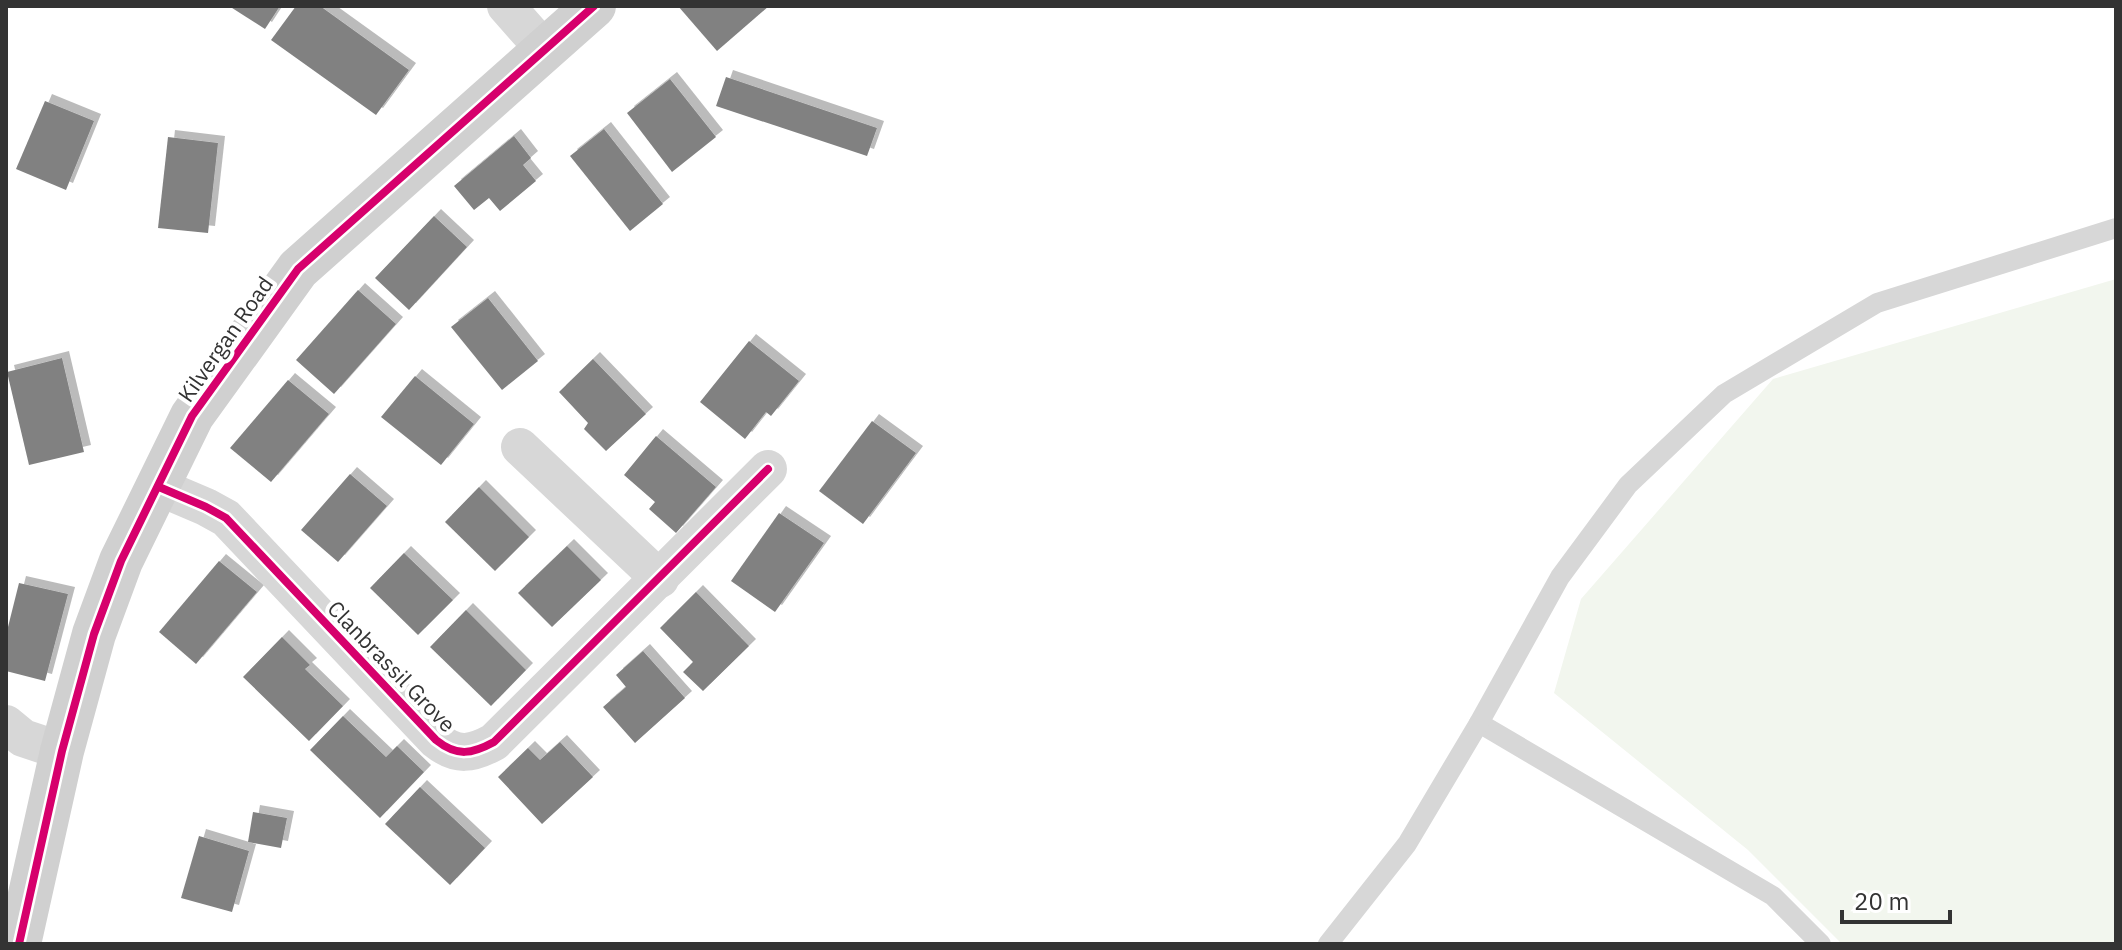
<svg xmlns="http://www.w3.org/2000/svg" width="2122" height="950" viewBox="0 0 2122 950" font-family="'IBM Plex Sans',sans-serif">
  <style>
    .green { fill: #f2f6ee }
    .building { fill: #818181; filter: url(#shadow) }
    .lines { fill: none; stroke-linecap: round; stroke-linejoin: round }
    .lane { stroke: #d7d7d7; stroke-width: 20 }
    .street { stroke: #d7d7d7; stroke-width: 38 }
    .secondary { stroke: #d0d0d0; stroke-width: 44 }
    .cycleway-casing { stroke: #fff; stroke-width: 13 }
    .cycleway { stroke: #d6006c; stroke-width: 8 }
    .labels { text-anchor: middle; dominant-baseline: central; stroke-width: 8; stroke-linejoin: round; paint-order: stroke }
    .street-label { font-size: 22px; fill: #333; stroke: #fff }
  </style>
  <defs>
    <filter id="shadow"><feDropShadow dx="7" dy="-7" stdDeviation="0" flood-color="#0004"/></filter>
  </defs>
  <rect width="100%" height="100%" fill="#fff"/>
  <path class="green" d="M2116,279V944H1842L1748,850L1554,693L1581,599L1773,379Z"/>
  <g class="building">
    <path d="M229,6H280L265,29Z"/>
    <path d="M296,6H320L409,70L376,115L271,40Z"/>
    <path d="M678,6H769L717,51Z"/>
    <path d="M726,77L877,128L867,156L716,106Z"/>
    <path d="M670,79L716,137L672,172L627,113Z"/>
    <path d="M45,101L94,121L66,190L16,169Z"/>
    <path d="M604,129L663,204L630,231L570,156Z"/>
    <path d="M514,136L531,158L523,165L536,181L500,211L489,198L474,210L454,186Z"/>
    <path d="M168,137L218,143L208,233L158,228Z"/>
    <path d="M434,216L467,247L409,310L375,278Z"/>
    <path d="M358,290L396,324L334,394L296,360Z"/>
    <path d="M488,298L538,361L502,390L451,327Z"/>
    <path d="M749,341L799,381L771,416L766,412L745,439L700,402Z"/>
    <path d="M62,358L84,452L29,465L7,372Z"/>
    <path d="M593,359L646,414L606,451L584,429L588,423L559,392Z"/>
    <path d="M415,376L474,424L441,465L381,417Z"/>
    <path d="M288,380L329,414L271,482L230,448Z"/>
    <path d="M872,421L916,453L863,524L819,491Z"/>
    <path d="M656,436L716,487L676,533L649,509L655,502L624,475Z"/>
    <path d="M350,474L387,506L338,562L301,530Z"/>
    <path d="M479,487L529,537L495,571L445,522Z"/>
    <path d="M779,513L824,543L775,612L731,581Z"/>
    <path d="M567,546L601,580L552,627L518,593Z"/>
    <path d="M404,553L453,600L418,635L370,588Z"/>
    <path d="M219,561L257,592L196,664L159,632Z"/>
    <path d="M19,583L68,594L45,681L6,671V635Z"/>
    <path d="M696,592L749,646L703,691L683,672L693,662L660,628Z"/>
    <path d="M466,610L526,670L491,706L430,647Z"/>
    <path d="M282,637L310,665L305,669L343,706L309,741L243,677Z"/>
    <path d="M643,651L685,698L635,743L603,707L626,687L616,675Z"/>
    <path d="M343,716L386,757L397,746L424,772L380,818L310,750Z"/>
    <path d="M560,742L593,777L542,824L498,777L528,748L540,760Z"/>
    <path d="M420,787L485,848L450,885L385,824Z"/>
    <path d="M253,812L287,818L281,848L248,842Z"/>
    <path d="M199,836L249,851L232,912L181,898Z"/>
  </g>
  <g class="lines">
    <g class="lane">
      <path d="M1479,723L1773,896L1821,944"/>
      <path d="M1328,944L1407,844L1479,723L1560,577L1628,485L1724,394L1877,303L2116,228"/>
    </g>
    <g class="street">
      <path d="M506,6L545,50"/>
      <path d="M520,447L660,579"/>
      <path d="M159,487L206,507L226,518L436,740C457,757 472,754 494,742L768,469"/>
      <path d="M6,724L23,738L62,751"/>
    </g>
    <path class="secondary" d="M19,944L62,751L94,634L121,561L192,416L298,269L594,6"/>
    <defs>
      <g id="cycleway">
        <path d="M159,487L206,507L226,518L436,740C457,757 472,754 494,742L768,469"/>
        <path d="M19,944L62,751L94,634L121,561L192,416L298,269L594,6"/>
      </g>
    </defs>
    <use href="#cycleway" class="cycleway-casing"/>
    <use href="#cycleway" class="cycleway"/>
  </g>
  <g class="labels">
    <g class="street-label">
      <text transform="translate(225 339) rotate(-55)">Kilvergan Road</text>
      <text transform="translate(392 666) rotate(46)">Clanbrassil Grove</text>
    </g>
  </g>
  <rect width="2122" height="950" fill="none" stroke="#333333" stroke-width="16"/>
  <path d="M1842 910v12h108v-12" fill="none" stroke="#333333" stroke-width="4"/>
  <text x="1854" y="910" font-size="24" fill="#333333" stroke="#ffffff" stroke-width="6" paint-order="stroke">20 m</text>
</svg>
